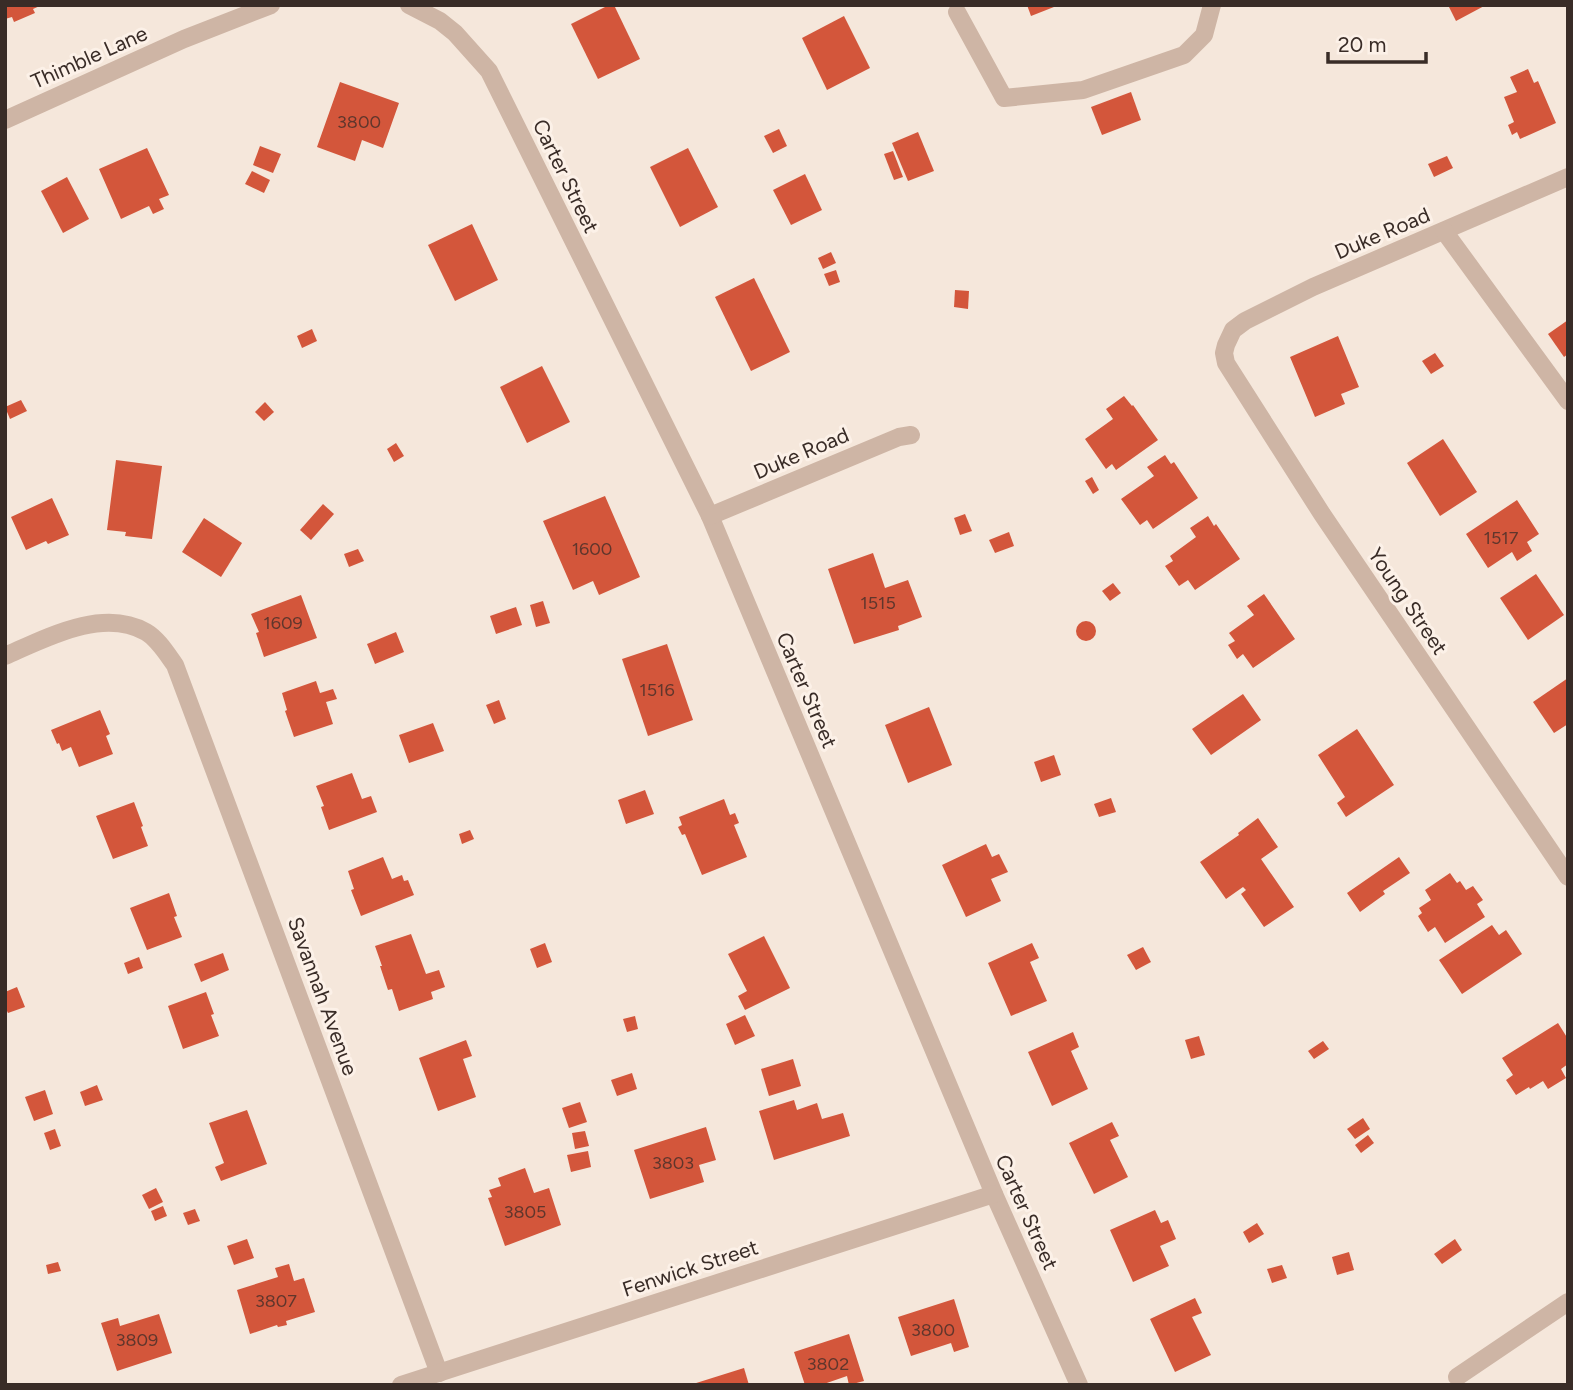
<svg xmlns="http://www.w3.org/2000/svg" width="1573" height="1390" viewBox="0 0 1573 1390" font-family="Figtree,sans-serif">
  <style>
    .building { fill: #d3563b }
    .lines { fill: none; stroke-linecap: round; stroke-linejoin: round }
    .minor { stroke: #ceb5a5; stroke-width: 18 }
    .labels { text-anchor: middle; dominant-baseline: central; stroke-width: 6; stroke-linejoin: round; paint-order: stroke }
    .number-label { font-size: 18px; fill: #60362c }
    .street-label { font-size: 21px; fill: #392c27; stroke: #fcf1e8 }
  </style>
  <rect width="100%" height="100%" fill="#f5e7db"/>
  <g class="building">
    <path d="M5,5H42L33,9L35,13L14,22L12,17L5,19Z"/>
    <path d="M609,5H614L640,59L598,79L571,24Z"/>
    <path d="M1027,5H1059L1031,16Z"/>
    <path d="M1448,5H1486L1456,21Z"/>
    <path d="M844,16L870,68L827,90L802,38Z"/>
    <path d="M1528,69L1534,83L1538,81L1556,123L1520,139L1517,132L1512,135L1508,125L1514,122L1504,97L1517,92L1510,77Z"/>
    <path d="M340,82L399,103L383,148L362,140L355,161L317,147Z"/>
    <path d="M1131,92L1141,120L1102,135L1091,107Z"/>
    <path d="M779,129L787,146L773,153L764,136Z"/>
    <path d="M918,132L934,171L908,181L892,143Z"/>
    <path d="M260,146L281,154L273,173L253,165Z"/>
    <path d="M147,148L169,195L159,199L164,209L153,214L149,206L121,219L99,169Z"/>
    <path d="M688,148L718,207L680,227L650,167Z"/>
    <path d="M893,151L903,177L894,180L884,154Z"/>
    <path d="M1447,156L1453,168L1434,177L1428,164Z"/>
    <path d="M252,171L270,180L264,193L245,184Z"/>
    <path d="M805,174L822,210L791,225L773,190Z"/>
    <path d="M67,177L89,219L63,233L41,191Z"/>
    <path d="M472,224L498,280L455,301L428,245Z"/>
    <path d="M831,252L836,263L823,269L818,258Z"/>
    <path d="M836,270L840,282L829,286L824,274Z"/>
    <path d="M754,278L790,352L751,371L715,297Z"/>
    <path d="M955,290L969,291L968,309L954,307Z"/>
    <path d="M1568,320V354L1564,357L1548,334Z"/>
    <path d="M312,329L317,341L302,348L297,336Z"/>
    <path d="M1338,336L1359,387L1341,394L1345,404L1315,417L1290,357Z"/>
    <path d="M1435,353L1444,366L1431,374L1422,361Z"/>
    <path d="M542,366L570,422L527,443L500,387Z"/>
    <path d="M1124,396L1132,406L1133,405L1158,440L1116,470L1112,464L1106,469L1085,439L1113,419L1106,409Z"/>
    <path d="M21,400L27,411L10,419L5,407Z"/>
    <path d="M265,402L274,412L264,421L255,412Z"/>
    <path d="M1443,439L1477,492L1440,516L1407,463Z"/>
    <path d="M396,443L404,456L394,462L387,449Z"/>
    <path d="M1165,455L1171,464L1174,462L1198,498L1153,529L1147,520L1140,525L1121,499L1154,476L1147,467Z"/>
    <path d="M116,460L162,466L152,539L125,536L126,532L107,530Z"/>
    <path d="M1092,477L1099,490L1093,494L1085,481Z"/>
    <path d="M605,496L640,577L599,595L593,581L573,590L543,521Z"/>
    <path d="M52,498L69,535L48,544L46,541L26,550L11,517Z"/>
    <path d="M1517,500L1539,534L1527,542L1532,551L1517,561L1512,552L1488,568L1466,534Z"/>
    <path d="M323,504L334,514L311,540L300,530Z"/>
    <path d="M965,514L972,531L960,535L954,518Z"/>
    <path d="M1208,516L1214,526L1216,524L1240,559L1195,590L1188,580L1179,586L1165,566L1173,561L1170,556L1196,537L1190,528Z"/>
    <path d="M204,518L242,543L221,577L182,552Z"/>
    <path d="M1009,532L1014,546L995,553L989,540Z"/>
    <path d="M358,549L364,561L349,567L344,554Z"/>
    <path d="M873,553L885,588L908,580L922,617L898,626L899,630L854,644L828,569Z"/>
    <path d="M1536,574L1564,615L1528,640L1500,598Z"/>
    <path d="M1113,583L1121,593L1110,601L1102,591Z"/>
    <path d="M1264,594L1295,639L1253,668L1243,654L1237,659L1228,645L1235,641L1229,633L1254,615L1247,606Z"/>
    <path d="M301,595L317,638L264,657L256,633L259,632L251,614Z"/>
    <path d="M543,601L550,623L536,627L530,605Z"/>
    <path d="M516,607L522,625L496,634L490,616Z"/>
    <circle cx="1086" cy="631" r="10"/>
    <path d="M396,632L404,652L375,664L367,644Z"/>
    <path d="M667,644L693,720L648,736L622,659Z"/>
    <path d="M1568,678V724L1554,733L1533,702Z"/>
    <path d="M316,681L320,693L333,689L337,699L326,702L333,724L294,737L285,711L287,710L282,693Z"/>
    <path d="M1243,694L1261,720L1211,755L1192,729Z"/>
    <path d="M499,700L506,719L494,724L486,705Z"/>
    <path d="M929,707L952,765L908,783L885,725Z"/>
    <path d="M100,710L110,734L106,736L113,754L79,767L71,747L62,751L59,743L57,744L51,730Z"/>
    <path d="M433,723L444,751L409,763L399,735Z"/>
    <path d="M1357,729L1394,785L1346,817L1337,803L1345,797L1318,755Z"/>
    <path d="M1054,755L1061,775L1041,782L1034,762Z"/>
    <path d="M352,773L362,799L371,796L377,812L329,830L321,807L324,806L316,786Z"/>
    <path d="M645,790L654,814L626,824L618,800Z"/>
    <path d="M1111,798L1116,812L1099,817L1094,804Z"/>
    <path d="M724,799L730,815L735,813L739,823L734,825L747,857L702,875L685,834L682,835L678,827L682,825L679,817Z"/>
    <path d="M134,802L143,826L141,827L148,846L113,859L96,816Z"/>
    <path d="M1258,818L1278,847L1261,859L1294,907L1264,927L1241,894L1246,890L1243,887L1226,899L1200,862L1239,835L1238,833Z"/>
    <path d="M470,830L474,839L462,844L459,834Z"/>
    <path d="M986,844L992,857L999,854L1008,872L991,879L1001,901L966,917L942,865Z"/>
    <path d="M383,857L392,879L402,875L404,881L408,880L414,895L361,916L351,890L354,889L348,871Z"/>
    <path d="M1399,857L1410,873L1383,891L1385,894L1360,912L1347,893Z"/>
    <path d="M1450,873L1457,883L1460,881L1466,890L1473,886L1483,900L1477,904L1485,917L1445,943L1435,927L1428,932L1418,916L1422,913L1419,908L1431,900L1425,890Z"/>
    <path d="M169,893L177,916L174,917L182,937L147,950L130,908Z"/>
    <path d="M1492,925L1499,935L1506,930L1522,954L1462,994L1439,960Z"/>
    <path d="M411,934L426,974L439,970L445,987L431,992L433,999L399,1011L392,989L388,990L380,966H382L375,946Z"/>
    <path d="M764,936L790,988L745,1010L738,996L747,991L728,954Z"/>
    <path d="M545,943L552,962L537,968L530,949Z"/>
    <path d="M1032,943L1039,958L1030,962L1047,1001L1011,1016L988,963Z"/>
    <path d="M1143,947L1151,962L1136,970L1127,955Z"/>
    <path d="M223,953L229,970L201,982L194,964Z"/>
    <path d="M139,957L143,968L128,974L124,963Z"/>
    <path d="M17,987L25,1007L8,1013L5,1007V992Z"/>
    <path d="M206,992L214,1014L211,1015L219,1036L183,1049L168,1006Z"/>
    <path d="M745,1015L755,1036L735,1045L726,1024Z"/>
    <path d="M635,1016L638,1029L627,1032L623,1019Z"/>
    <path d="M1558,1023L1568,1039V1064L1561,1069L1566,1078L1548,1089L1543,1081L1530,1089L1529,1087L1516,1095L1506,1080L1513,1075L1502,1058Z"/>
    <path d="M1073,1032L1079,1047L1071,1051L1088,1089L1052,1106L1028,1052Z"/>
    <path d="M1199,1036L1205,1055L1191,1059L1185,1040Z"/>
    <path d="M466,1040L472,1056L463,1059L476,1097L438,1111L419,1058Z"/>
    <path d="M1323,1041L1329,1049L1314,1059L1308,1051Z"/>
    <path d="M793,1059L801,1086L769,1096L761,1069Z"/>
    <path d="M632,1073L637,1089L617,1096L611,1080Z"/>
    <path d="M97,1085L103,1100L85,1106L80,1092Z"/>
    <path d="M45,1090L53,1114L34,1121L25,1097Z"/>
    <path d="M794,1100L797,1110L817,1103L822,1119L843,1113L850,1136L774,1160L759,1111Z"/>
    <path d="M580,1102L587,1122L569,1128L562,1108Z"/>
    <path d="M247,1110L267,1164L221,1181L215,1167L224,1163L209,1123Z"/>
    <path d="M1363,1118L1370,1129L1355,1139L1347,1129Z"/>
    <path d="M1112,1122L1119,1136L1110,1140L1128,1177L1094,1194L1069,1143Z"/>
    <path d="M706,1127L716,1160L699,1165L704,1182L650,1199L634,1150Z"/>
    <path d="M55,1129L61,1146L50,1150L44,1133Z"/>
    <path d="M585,1131L589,1146L575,1149L572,1133Z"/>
    <path d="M1368,1135L1374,1143L1361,1153L1355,1145Z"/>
    <path d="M588,1151L591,1167L571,1172L567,1155Z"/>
    <path d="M525,1168L534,1193L549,1188L561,1225L505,1246L488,1198L492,1197L489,1190L501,1186L498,1178Z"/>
    <path d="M156,1188L163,1202L149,1209L142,1195Z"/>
    <path d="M163,1206L167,1216L155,1221L151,1211Z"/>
    <path d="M195,1209L200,1221L188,1225L183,1213Z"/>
    <path d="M1155,1210L1161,1223L1168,1220L1176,1239L1160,1246L1169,1266L1133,1282L1110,1230Z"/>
    <path d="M1257,1223L1264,1234L1249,1243L1243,1232Z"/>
    <path d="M247,1239L254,1258L234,1265L227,1246Z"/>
    <path d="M1455,1239L1462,1250L1442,1264L1434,1254Z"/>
    <path d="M1349,1252L1354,1270L1337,1275L1332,1257Z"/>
    <path d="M58,1262L61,1271L48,1274L46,1265Z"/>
    <path d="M289,1264L294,1281L304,1278L315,1312L286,1321L287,1325L278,1327L277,1325L250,1334L237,1290L278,1277L275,1268Z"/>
    <path d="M1282,1265L1287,1278L1272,1283L1267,1269Z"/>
    <path d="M1195,1298L1202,1313L1192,1317L1211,1355L1175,1372L1150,1319Z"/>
    <path d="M954,1299L969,1347L954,1352L951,1343L911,1356L898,1317Z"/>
    <path d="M159,1314L172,1353L117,1371L101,1323L118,1318L120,1326Z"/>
    <path d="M849,1334L864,1381L849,1385L847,1376L821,1385H805L794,1352Z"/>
    <path d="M744,1368L749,1385H693V1384Z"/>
  </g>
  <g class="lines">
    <g class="minor">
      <path d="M409,5L440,21L455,33L489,71L710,516L994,1194L1079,1385"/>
      <path d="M957,12L1004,98L1083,90L1184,55L1204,35L1212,5"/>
      <path d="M5,120L184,39L271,5"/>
      <path d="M1568,177L1313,287L1245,321L1233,330L1226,345L1224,353L1226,363L1322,514L1568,877"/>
      <path d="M1444,231L1568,401"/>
      <path d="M710,516L899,437L911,435"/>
      <path d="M5,656C46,638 103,607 146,632C158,639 167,654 175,665L439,1373"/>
      <path d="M1457,1377L1568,1302"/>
      <path d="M401,1385L994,1194"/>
    </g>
  </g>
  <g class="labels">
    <g class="number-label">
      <text x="359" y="122">3800</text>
      <text x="1501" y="538">1517</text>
      <text x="592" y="549">1600</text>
      <text x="878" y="603">1515</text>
      <text x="283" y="623">1609</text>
      <text x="657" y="690">1516</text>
      <text x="673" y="1163">3803</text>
      <text x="525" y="1212">3805</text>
      <text x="276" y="1301">3807</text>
      <text x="933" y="1330">3800</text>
      <text x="137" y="1340">3809</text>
      <text x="828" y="1364">3802</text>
    </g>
    <g class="street-label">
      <text transform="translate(89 57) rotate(-24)">Thimble Lane</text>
      <text transform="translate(566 176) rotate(64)">Carter Street</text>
      <text transform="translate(1382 233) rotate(-23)">Duke Road</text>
      <text transform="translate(801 453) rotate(-23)">Duke Road</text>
      <text transform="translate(1408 601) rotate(56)">Young Street</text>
      <text transform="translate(807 690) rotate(67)">Carter Street</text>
      <text transform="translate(323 996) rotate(70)">Savannah Avenue</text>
      <text transform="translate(1027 1212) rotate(66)">Carter Street</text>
      <text transform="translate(690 1268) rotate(-18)">Fenwick Street</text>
    </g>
  </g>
  <rect width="1573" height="1390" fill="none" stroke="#392c27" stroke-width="14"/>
  <path d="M1328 52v10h98v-10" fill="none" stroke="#392c27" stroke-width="3.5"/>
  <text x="1338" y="52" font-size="21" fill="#392c27" stroke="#fcf1e8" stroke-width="5" paint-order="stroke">20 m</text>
</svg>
